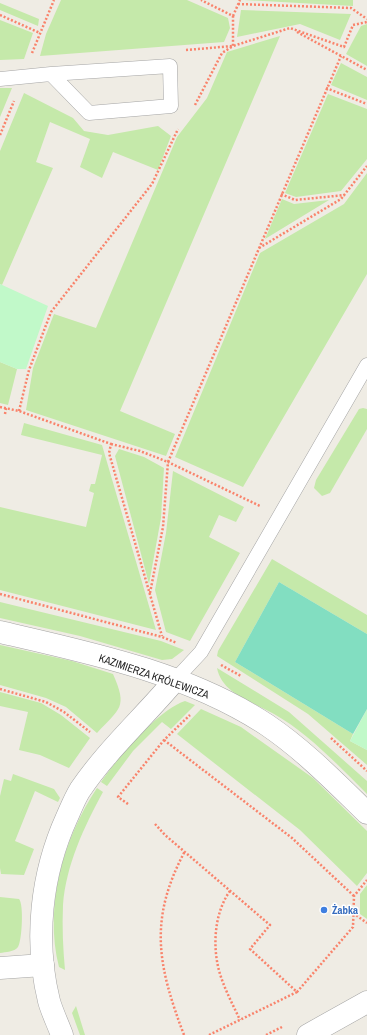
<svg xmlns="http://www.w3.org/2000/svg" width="367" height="1035" viewBox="0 0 367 1035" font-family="'Archivo Narrow',sans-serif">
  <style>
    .grass { fill: #c5e9aa }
    .park { fill: #c1f9c9 }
    .pitch { fill: #82dec1 }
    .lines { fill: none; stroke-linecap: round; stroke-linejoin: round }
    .service-casing { stroke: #a5a5a5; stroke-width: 15 }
    .minor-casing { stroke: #a5a5a5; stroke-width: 23 }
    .path { stroke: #f9836b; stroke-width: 2.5; stroke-dasharray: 2 2; stroke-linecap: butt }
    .service { stroke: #fff; stroke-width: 14 }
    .minor { stroke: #fff; stroke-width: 22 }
    .shop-dot { fill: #3f7fe0; stroke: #fff; stroke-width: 1.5 }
    .labels { text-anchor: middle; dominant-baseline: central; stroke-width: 3; stroke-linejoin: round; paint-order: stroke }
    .street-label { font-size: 11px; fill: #1e1e1e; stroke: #fff }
    .shop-label { font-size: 11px; font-weight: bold; fill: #366cbe; stroke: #fff; text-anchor: start }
  </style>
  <rect width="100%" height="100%" fill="#efece4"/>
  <g class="grass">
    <path d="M61,0H187L228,18L230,28L224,42L40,56L46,34Z"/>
    <path d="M244,0H353V6Z"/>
    <path d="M0,3L39,19L38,26L0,10Z"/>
    <path d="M241,10L351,14L340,40L300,24L237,37Z"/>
    <path d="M0,20L33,33L24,59L0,60Z"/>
    <path d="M367,24V66L346,54L361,26Z"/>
    <path d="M280,36L120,411L175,434L166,456L26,410L33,368L54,314L96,328L177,137L207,98L227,52Z"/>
    <path d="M341,63L367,77V100L331,85Z"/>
    <path d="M0,88H12L0,117Z"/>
    <path d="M24,93L73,118L84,131L108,135L158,126L171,136L158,170L113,152L102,178L80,167L90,139L50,122L36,162L53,168L2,285L0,284V151Z"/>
    <path d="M328,94L367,109V159L341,191L296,197L285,193Z"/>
    <path d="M367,173V274L243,487L175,457L260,253L344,204Z"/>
    <path d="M282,199L294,204L329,200L265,239Z"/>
    <path d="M0,362L17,369L8,405L0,403Z"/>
    <path d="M363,408L367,409V429L330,493L322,496L314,488L316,480L359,409Z"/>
    <path d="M24,423L102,445L156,630L0,590V507L86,527L94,493L89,491L91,484H95L102,455L21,435Z"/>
    <path d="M119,449L144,457L164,468L161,518L149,584L115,456Z"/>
    <path d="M173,471L244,507L236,522L219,515L209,537L240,553L190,641L166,632L155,590L166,533Z"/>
    <path d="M272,559L367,615V634L279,582L235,662L353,734L350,741L367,750V765L308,714L217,656L218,651Z"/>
    <path d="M0,602L161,641L184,650L172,659L162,660L80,636L0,618Z"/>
    <path d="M0,645L72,661L113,674C128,708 120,708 97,733L66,707L46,698L0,685Z"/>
    <path d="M217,668L289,712L367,781V794C340,767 308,733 274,714C253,702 222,694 217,668Z"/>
    <path d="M0,692L41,703L61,715L90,738L69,768L40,755L19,750L28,712L0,706Z"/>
    <path d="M185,701L195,705L171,729L162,722L133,751L107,786L101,782C117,758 158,710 185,701Z"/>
    <path d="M201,709L241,727L313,778L367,831V873L357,886L300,830L177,734Z"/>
    <path d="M13,774L54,789L60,798L58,802L35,791L15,841L34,849L24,875L1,874L0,868V796L4,779L11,781Z"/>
    <path d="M97,788L103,792C84,827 66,865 63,905C62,927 63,949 65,970L59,967C44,906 63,839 97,788Z"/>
    <path d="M367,885V919L360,914V894Z"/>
    <path d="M0,897L19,899C24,904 22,941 18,947C14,952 6,952 0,953Z"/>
    <path d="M76,1006L85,1035H80L72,1013Z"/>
  </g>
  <g class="park">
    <path d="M0,284L48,306L26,369H17L0,362Z"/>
    <path d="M367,709V750L350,741Z"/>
  </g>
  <path class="pitch" d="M279,582L367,634V709L353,734L235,662Z"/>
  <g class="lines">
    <defs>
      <g id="service">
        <path d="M0,79L51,74L170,66L171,106L89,113L51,74"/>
        <path d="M175,680L201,652L367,365"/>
      </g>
      <g id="minor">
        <path d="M0,632C91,653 188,673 267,725C304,750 335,782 367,813"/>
        <path d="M0,968L43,965"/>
        <path d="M62,1035C58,1024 52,1012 49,1001C34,940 41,874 67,817C71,808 75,798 80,790C107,750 144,717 175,680"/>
        <path d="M308,1035L367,1002"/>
      </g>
    </defs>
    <use href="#service" class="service-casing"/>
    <use href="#minor" class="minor-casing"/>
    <g class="path">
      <path d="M238,4L351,8L367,19"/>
      <path d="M0,15L40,33"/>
      <path d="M233,16L240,0"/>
      <path d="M297,32L367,70"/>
      <path d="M186,50L233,46L290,28L344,47L353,25L367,22"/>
      <path d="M32,53L54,0"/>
      <path d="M326,88L367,104"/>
      <path d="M195,105L222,53L233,46V16L201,0"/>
      <path d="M0,135L14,101"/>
      <path d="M281,194L295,200L345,195"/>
      <path d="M259,248L341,199L367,166"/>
      <path d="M0,407L19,411L111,444L109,453L162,636"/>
      <path d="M19,411L29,370L51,312L152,184L178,129"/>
      <path d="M5,414L6,408"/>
      <path d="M111,444L140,451L168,462L341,56"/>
      <path d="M150,593L163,527L168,462L260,506"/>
      <path d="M0,594L162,637L177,643"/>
      <path d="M221,665L241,676"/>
      <path d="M0,689L46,702L64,712L90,732"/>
      <path d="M331,738L367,771"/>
      <path d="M164,740L292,838L354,896"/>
      <path d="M128,804L118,797L164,740L190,715"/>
      <path d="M155,824L165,835L270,925L250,949L297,992L353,927L354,896L367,880"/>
      <path d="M230,891C214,913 212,948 220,974C225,990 233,1005 240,1020"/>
      <path d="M353,913L367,923"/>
      <path d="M184,1035C158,966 148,920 185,851"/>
      <path d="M209,1035L297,992"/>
      <path d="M266,1035L282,1027"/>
    </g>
    <use href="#service" class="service"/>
    <use href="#minor" class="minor"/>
  </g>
  <circle class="shop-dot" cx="324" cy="910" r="4"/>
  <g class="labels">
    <g class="street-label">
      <text transform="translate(154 676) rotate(19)">KAZIMIERZA KRÓLEWICZA</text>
    </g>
    <g class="shop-label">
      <text x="332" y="910">Żabka</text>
    </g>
  </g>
</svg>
